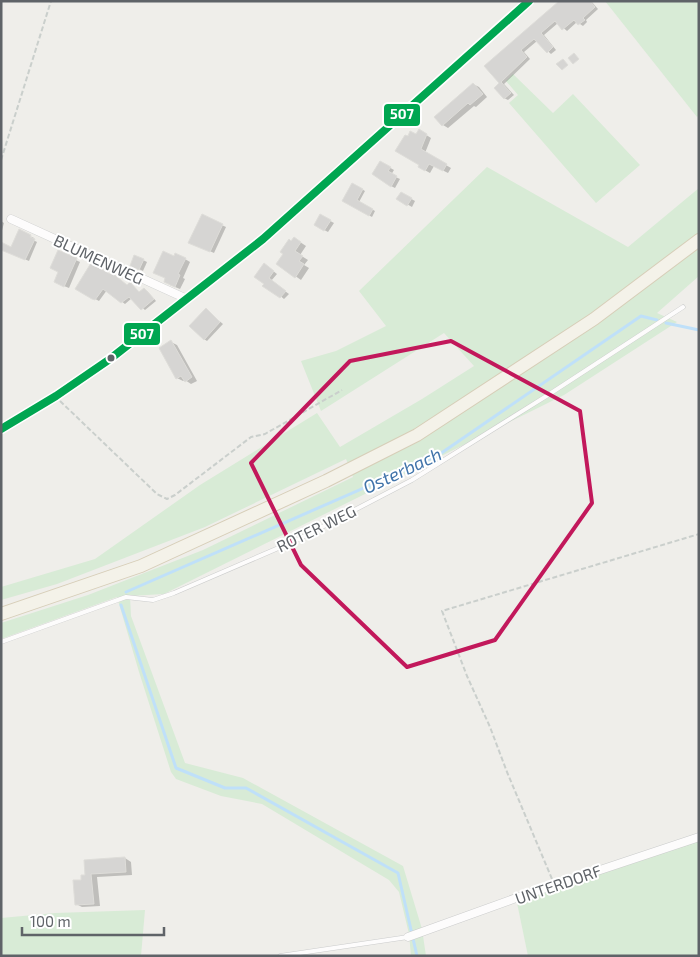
<svg xmlns="http://www.w3.org/2000/svg" width="700" height="957" viewBox="0 0 700 957" font-family="'Exo 2',sans-serif">
  <style>
    .green { fill: #d8ebd6 }
    .shadow { fill: #0003 }
    .lines { fill: none; stroke-linecap: round; stroke-linejoin: round }
    .stream { stroke: #bfe0f9; stroke-width: 3 }
    .building { fill: #d6d5d3; stroke: #deddd9 }
    .lane-casing { stroke: #cbcccc; stroke-width: 5 }
    .street-casing { stroke: #cbcccc; stroke-width: 9 }
    .primary-casing { stroke: #d7ceb8; stroke-width: 14 }
    .path { stroke: #cacfcc; stroke-width: 2; stroke-dasharray: 5 2.5; stroke-linecap: butt }
    .lane { stroke: #fdfcfc; stroke-width: 4 }
    .street { stroke: #fdfcfc; stroke-width: 8 }
    .primary { stroke: #f4f2e9; stroke-width: 12 }
    .bus-1-casing { stroke: #fff; stroke-width: 11 }
    .bus-1 { stroke: #00a651; stroke-width: 8 }
    .marked { fill: none; stroke: #c2185b; stroke-width: 4; stroke-linejoin: round }
    .bus-dot { fill: #5f6368; stroke: #fff; stroke-width: 2 }
    .labels { text-anchor: middle; dominant-baseline: central; stroke-width: 4; stroke-linejoin: round; paint-order: stroke }
    .street-label { font-size: 16px; fill: #5f6368; stroke: #fff }
    .water-label { font-size: 18px; font-style: italic; fill: #4174aa; stroke: #fff }
    .line-badge { stroke: #fff; stroke-width: 2 }
    .badge-label { font-size: 14px; text-anchor: middle; font-weight: bold; fill: #fff }
  </style>
  <rect width="100%" height="100%" fill="#efeeea"/>
  <g class="green">
    <path d="M605,1H699V115L697,117Z"/>
    <path d="M513,74L553,113L573,94L640,165L596,203L509,103L518,95L506,81Z"/>
    <path d="M487,167L628,247L699,188V276L657,313L677,322L564,395L164,594L130,596L131,616L185,763L243,778L403,866L422,929L426,956H411L409,934L399,892L389,880L262,804L221,796L176,779L171,772L139,672L117,597L1,639V623L88,595L203,550L353,477L346,459L205,527L57,584L1,600V587L95,559L200,485L317,413L340,447L422,399L474,366L444,333L321,411L301,361L336,351L386,326L359,291Z"/>
    <path d="M699,839V956H528L516,898Z"/>
    <path d="M145,910L141,956H1V918L55,913Z"/>
  </g>
  <g class="shadow">
    <path d="M561,1H591L598,9L586,20L587,22L583,26L577,22L567,31L558,23L544,35L556,50L551,54L537,41L524,52L530,59L504,84L514,95L508,100L504,98L501,84L485,66Z"/>
    <path d="M473,84L479,87L487,97L476,107L474,106L448,128L443,125Z"/>
    <path d="M420,131L431,138L425,153L451,168L448,173L434,166L430,173L419,167L417,136Z"/>
    <path d="M380,162L394,170L391,175L400,179L395,188L391,186Z"/>
    <path d="M353,184L365,191L359,202L375,211L372,217L344,201Z"/>
    <path d="M401,193L415,201L412,207L398,199Z"/>
    <path d="M202,216L226,227L214,253L194,244Z"/>
    <path d="M321,216L334,223L328,232L315,225Z"/>
    <path d="M1,221L4,223L1,234Z"/>
    <path d="M20,231L34,238L33,240L37,242L29,261L1,249H12Z"/>
    <path d="M300,242L306,246L300,255L308,260L304,265L309,268L301,280L278,264Z"/>
    <path d="M59,252L80,262L69,288L59,284Z"/>
    <path d="M174,258L185,259L190,262L183,278L185,279L180,289L170,285Z"/>
    <path d="M143,260L147,262L143,271L135,267Z"/>
    <path d="M268,267L277,274L271,281L289,294L284,299L266,284Z"/>
    <path d="M130,283L140,293L144,290L147,291L156,301L145,310L132,298L125,304L107,290L99,301L77,289L128,286Z"/>
    <path d="M206,310L223,324L207,341L204,339Z"/>
    <path d="M171,342L177,345L197,381L191,384L185,380L183,381L177,378Z"/>
    <path d="M125,858L131,862L132,875L97,877L100,906L82,907L76,904L82,881L86,876Z"/>
  </g>
  <g class="lines">
    <g class="stream">
      <path d="M666,323L699,330"/>
      <path d="M126,592L437,456L641,316L657,320"/>
      <path d="M121,605L176,768L225,788H246L398,873L417,956"/>
    </g>
  </g>
  <g class="building">
    <path d="M559,1H590L595,7L583,18L585,20L578,25L574,20L562,30L555,21L541,33L553,47L547,53L534,39L521,50L527,57L501,82L511,93L504,99L494,88L499,83L484,66Z"/>
    <path d="M574,53L579,59L573,64L568,58Z"/>
    <path d="M563,59L568,65L562,70L556,64Z"/>
    <path d="M473,83L483,94L470,105L468,103L442,126L434,117Z"/>
    <path d="M419,129L427,134L421,149L447,164L443,171L429,164L425,171L418,167L419,165L395,151L405,135L408,136L410,131L416,134Z"/>
    <path d="M380,161L391,167L388,171L397,176L391,187L372,174Z"/>
    <path d="M352,183L363,189L357,200L373,209L369,216L342,201Z"/>
    <path d="M401,192L412,198L407,206L396,199Z"/>
    <path d="M202,214L223,224L210,252L188,243Z"/>
    <path d="M320,214L331,220L324,231L314,225Z"/>
    <path d="M19,229L31,235L30,237L35,239L25,260L1,250V242L11,247Z"/>
    <path d="M294,237L301,242L295,251L303,256L299,261L304,264L295,278L276,264L283,254L280,252L289,239L291,241Z"/>
    <path d="M58,250L77,258L64,287L54,282L58,272L50,268Z"/>
    <path d="M163,251L174,256L175,253L186,258L178,274L180,275L175,287L164,282L165,278L153,273Z"/>
    <path d="M134,255L144,259L139,270L130,266Z"/>
    <path d="M91,263L110,274L111,272L127,285L130,282L139,292L144,288L154,299L141,310L129,297L121,303L103,289L95,300L92,299L75,289Z"/>
    <path d="M264,263L274,271L269,278L286,291L280,298L262,286L264,284L254,277Z"/>
    <path d="M206,308L220,322L204,340L189,326Z"/>
    <path d="M171,340L192,377L185,382L181,376L176,379L159,348Z"/>
    <path d="M125,857L126,872L91,874L94,904L75,905L73,880H81V875H85L84,860Z"/>
  </g>
  <g class="lines">
    <defs>
      <g id="lane">
        <path d="M1,642L126,597L153,600L174,593L297,540L412,480L548,395L683,307"/>
        <path d="M280,956L408,937"/>
      </g>
      <g id="street">
        <path d="M11,219L187,299"/>
        <path d="M1,429L56,396L110,359L263,239L529,1"/>
        <path d="M408,937L516,898L699,837"/>
      </g>
      <path id="primary" d="M1,614L141,566L326,481L417,435L594,319L699,240"/>
    </defs>
    <use href="#lane" class="lane-casing"/>
    <use href="#street" class="street-casing"/>
    <use href="#primary" class="primary-casing"/>
    <g class="path">
      <path d="M1,160L51,1"/>
      <path d="M60,401L157,494L167,499L175,495L251,437L265,434L342,390"/>
      <path d="M552,879L507,772L490,727L467,676L442,611L699,534"/>
    </g>
    <use href="#lane" class="lane"/>
    <use href="#street" class="street"/>
    <use href="#primary" class="primary"/>
    <defs>
      <path id="bus-1" d="M1,429L56,396L110,359L263,239L529,1"/>
    </defs>
    <use href="#bus-1" class="bus-1-casing"/>
    <use href="#bus-1" class="bus-1"/>
  </g>
  <path class="marked" d="M451,341L580,411L592,503L495,640L407,667L301,565L251,463L350,361Z"/>
  <circle class="bus-dot" cx="111" cy="358" r="4.5"/>
  <g class="labels">
    <g class="street-label">
      <text transform="translate(99 259) rotate(25)">BLUMENWEG</text>
      <text transform="translate(316 528) rotate(-26)">ROTER WEG</text>
      <text transform="translate(558 884) rotate(-19)">UNTERDORF</text>
    </g>
    <g class="water-label">
      <text transform="translate(402 470) rotate(-25)">Osterbach</text>
    </g>
  </g>
  <g class="line-badge">
    <rect x="383" y="103" width="38" height="24" rx="5" fill="#00a651"/>
    <rect x="123" y="322" width="38" height="24" rx="5" fill="#00a651"/>
  </g>
  <g class="badge-label">
    <text x="402" y="119">507</text>
    <text x="142" y="339">507</text>
  </g>
  <rect width="700" height="957" fill="none" stroke="#5f6368" stroke-width="5"/>
  <path d="M22 927v8h142v-8" fill="none" stroke="#5f6368" stroke-width="2.5"/>
  <text x="30" y="927" font-size="15" fill="#5f6368" stroke="#ffffff" stroke-width="4" paint-order="stroke">100 m</text>
</svg>
